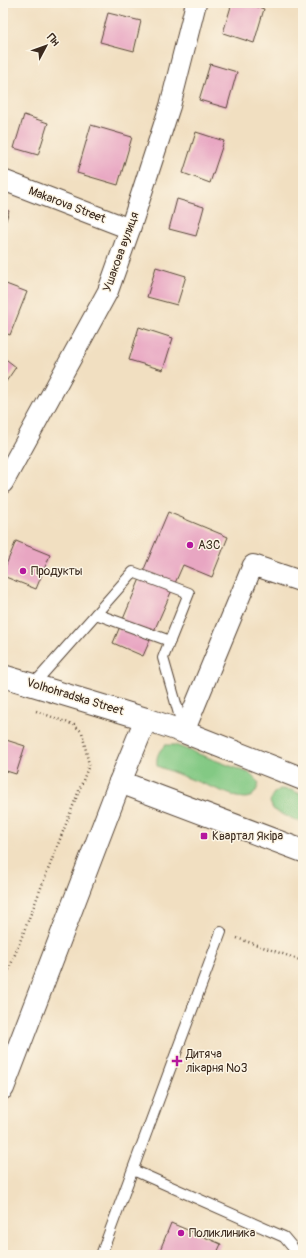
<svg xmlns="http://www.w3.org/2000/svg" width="306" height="1258" viewBox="0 0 306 1258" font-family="Pangolin,sans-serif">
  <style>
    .green { fill: #83c984; stroke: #5f7a51 }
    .building { fill: #e8a6c2 }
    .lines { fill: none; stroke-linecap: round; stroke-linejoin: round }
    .service-casing { stroke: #564536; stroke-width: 12 }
    .minor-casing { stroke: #564536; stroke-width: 22 }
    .tertiary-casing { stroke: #564536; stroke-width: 24 }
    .path { stroke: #564536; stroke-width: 2.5; stroke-dasharray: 1 3; stroke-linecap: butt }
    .service { stroke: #fff; stroke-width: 10 }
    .minor { stroke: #fff; stroke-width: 20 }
    .tertiary { stroke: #fff; stroke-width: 22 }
    .poi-dot { fill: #b5179e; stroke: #fcf5e5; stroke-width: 1.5 }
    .labels { text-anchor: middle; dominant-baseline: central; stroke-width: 3; stroke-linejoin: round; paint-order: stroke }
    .street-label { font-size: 12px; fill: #3b2a1e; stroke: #fcf5e5 }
    .poi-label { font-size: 12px; fill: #3b2a1e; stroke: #fcf5e5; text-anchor: start }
  </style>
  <rect width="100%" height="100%" fill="#fcf5e5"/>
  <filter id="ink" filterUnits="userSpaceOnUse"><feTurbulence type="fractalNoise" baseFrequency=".025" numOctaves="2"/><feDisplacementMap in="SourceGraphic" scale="8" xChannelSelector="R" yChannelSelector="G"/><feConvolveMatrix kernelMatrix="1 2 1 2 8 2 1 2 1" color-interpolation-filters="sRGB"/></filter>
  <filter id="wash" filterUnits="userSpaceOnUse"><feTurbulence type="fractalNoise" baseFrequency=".012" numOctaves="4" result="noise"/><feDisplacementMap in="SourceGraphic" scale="16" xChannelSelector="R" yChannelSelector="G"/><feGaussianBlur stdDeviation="0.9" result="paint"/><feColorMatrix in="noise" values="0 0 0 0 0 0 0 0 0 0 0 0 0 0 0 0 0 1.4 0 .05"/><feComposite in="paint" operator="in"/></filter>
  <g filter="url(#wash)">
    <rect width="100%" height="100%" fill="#f1dfc1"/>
    <g class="green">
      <path d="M165,745H175L249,773L259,783C255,796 251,800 237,797L157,766C156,757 158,752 165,745Z"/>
      <path d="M280,789L291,790L303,795V823L279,813L273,809L270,802L273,794Z"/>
    </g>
    <g id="blocks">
      <g class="building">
        <path d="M232,3H246L264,9L254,43L223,33Z"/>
        <path d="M108,13L141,21L134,51L100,42Z"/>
        <path d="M210,64L237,72L227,108L199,100Z"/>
        <path d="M24,115L48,123L38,155L14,148Z"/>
        <path d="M91,125L132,137L118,185L77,173Z"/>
        <path d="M196,132L224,141L210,183L183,173Z"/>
        <path d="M177,199L204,207L196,236L169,229Z"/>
        <path d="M3,209L9,211L3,229Z"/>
        <path d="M156,267L186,276L177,305L147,297Z"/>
        <path d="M6,284L27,292L10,335L3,332V292Z"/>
        <path d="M139,327L173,338L163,370L129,360Z"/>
        <path d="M3,357L16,367L3,386Z"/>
        <path d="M168,512L228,537L212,577L183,565L143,656L113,643Z"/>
        <path d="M16,541L50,555L36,589L3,576V572Z"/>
        <path d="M3,739L25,746L16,774L3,770Z"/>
        <path d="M171,1223L221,1244L216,1255H158Z"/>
      </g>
    </g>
  </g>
  <g filter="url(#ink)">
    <use href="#blocks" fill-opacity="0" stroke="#564536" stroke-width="1"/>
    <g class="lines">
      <defs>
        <g id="service">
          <path d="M96,614L170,641"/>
          <path d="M33,685L133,572L189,593L163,658L183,728"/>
          <path d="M133,1170L284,1237L299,1255"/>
          <path d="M101,1255L221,932"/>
        </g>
        <g id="minor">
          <path d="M3,180L130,229"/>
          <path d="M3,483L108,291L130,229L170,106L196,3"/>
          <path d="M184,732L253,565L303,582"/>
        </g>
        <g id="tertiary">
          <path d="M3,676L146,719L184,732L303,779"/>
          <path d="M120,782L303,851"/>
          <path d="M3,1088L120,782L146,719"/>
        </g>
      </defs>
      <use href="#service" class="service-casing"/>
      <use href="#minor" class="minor-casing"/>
      <use href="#tertiary" class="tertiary-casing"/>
      <g class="path">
        <path d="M237,938L303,961"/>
        <path d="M3,985L89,765L82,732L74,725L36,711"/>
      </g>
      <use href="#service" class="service"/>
      <use href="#minor" class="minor"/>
      <use href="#tertiary" class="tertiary"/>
    </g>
  </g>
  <g class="poi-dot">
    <circle cx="190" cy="545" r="4"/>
    <circle cx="23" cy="571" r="4"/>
    <rect x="200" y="832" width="8" height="8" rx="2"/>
    <path d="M175 1055h4v4h4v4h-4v4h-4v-4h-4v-4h4z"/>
    <circle cx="181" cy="1233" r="4"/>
  </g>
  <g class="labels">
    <g class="street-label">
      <text transform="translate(67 205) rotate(21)">Makarova Street</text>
      <text transform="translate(121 252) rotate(-70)">Ушакова вулиця</text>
      <text transform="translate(75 697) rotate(17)">Volhohradska Street</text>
    </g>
    <g class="poi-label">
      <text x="198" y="545">АЗС</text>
      <text x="31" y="571">Продукты</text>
      <text x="212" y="836">Квартал Якіра</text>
      <text x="186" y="1054">Дитяча<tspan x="186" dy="14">лікарня №3</tspan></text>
      <text x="189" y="1233">Поликлиника</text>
    </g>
  </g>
  <rect width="306" height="1258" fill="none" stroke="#fcf5e5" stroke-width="16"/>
  <g transform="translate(46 46) rotate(49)" stroke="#fcf5e5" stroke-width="3" paint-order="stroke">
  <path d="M0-3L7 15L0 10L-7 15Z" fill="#3b2a1e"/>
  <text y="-6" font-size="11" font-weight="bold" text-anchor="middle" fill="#3b2a1e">Пн</text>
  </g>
</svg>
